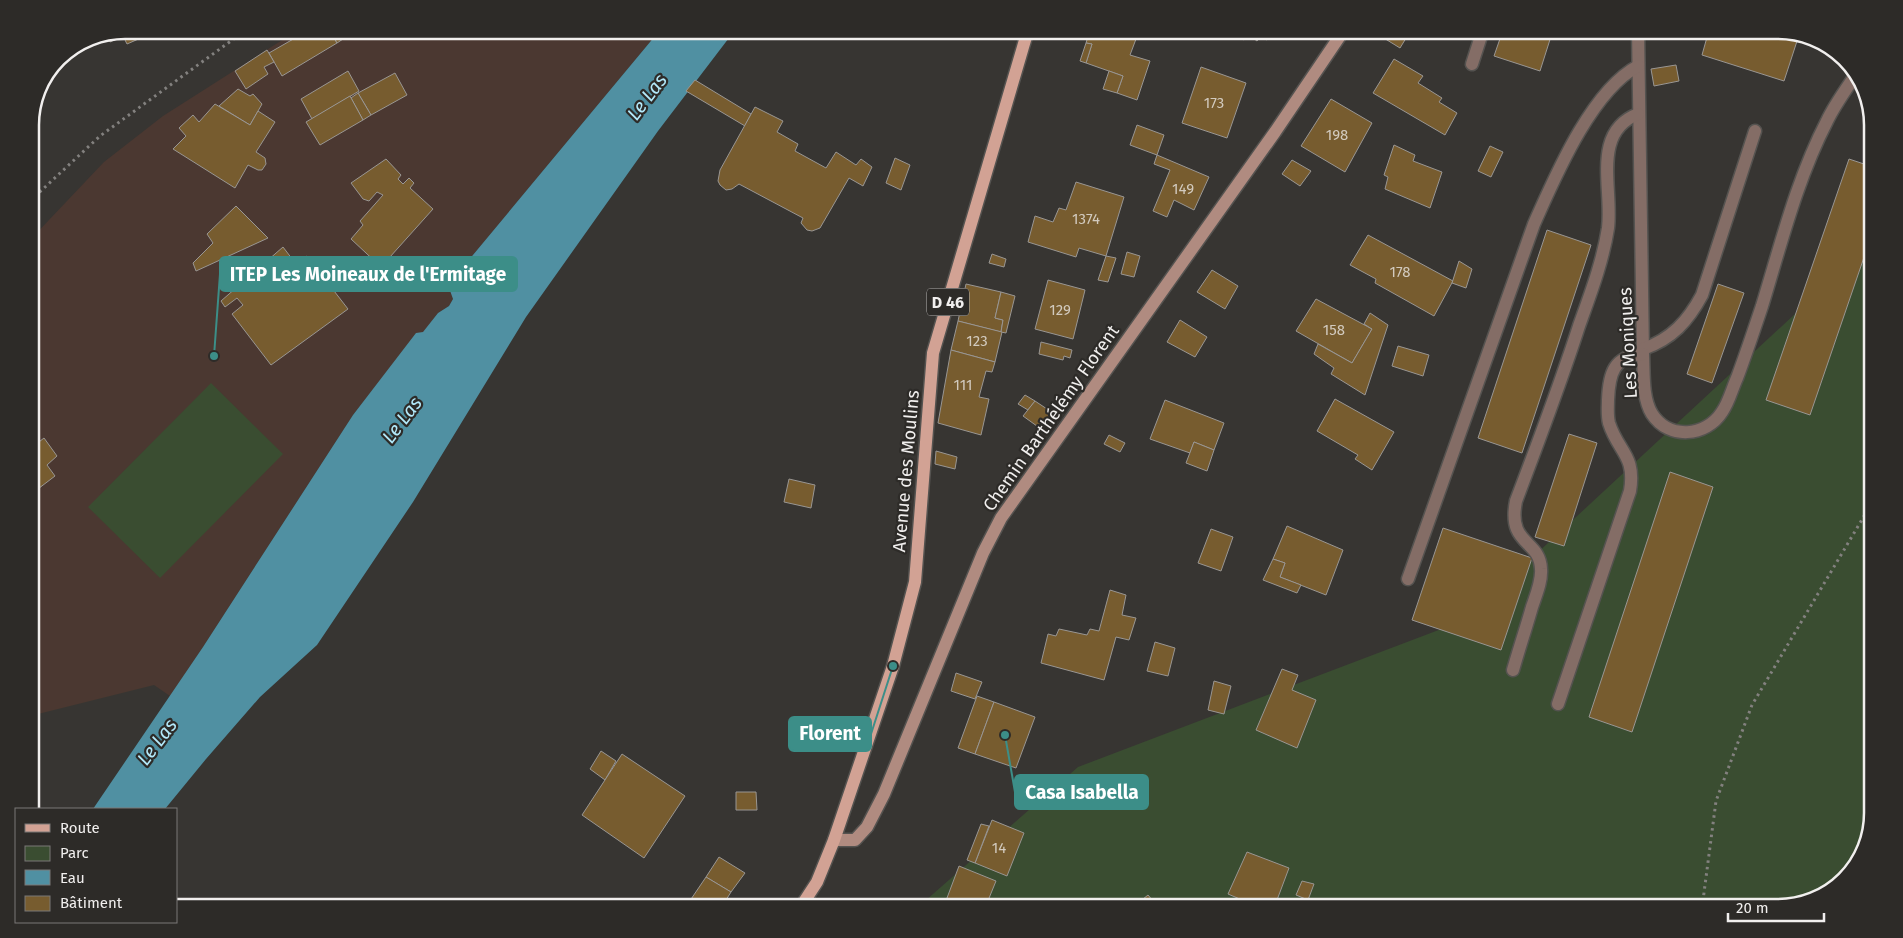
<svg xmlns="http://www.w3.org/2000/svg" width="1903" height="938" viewBox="0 0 1903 938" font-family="'Fira Sans',sans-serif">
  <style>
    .education { fill: #4b3831 }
    .green { fill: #3a4d31 }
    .water { fill: #5090a2 }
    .building { fill: #775c2f; stroke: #999693 }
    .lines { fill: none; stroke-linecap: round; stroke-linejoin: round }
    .lane-casing { stroke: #555350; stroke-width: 15 }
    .secondary-casing { stroke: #555350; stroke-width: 15 }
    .primary-casing { stroke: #555350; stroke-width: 15 }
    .path { stroke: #83817f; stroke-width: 3; stroke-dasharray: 2.5 4; stroke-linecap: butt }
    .lane { stroke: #846d66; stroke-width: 12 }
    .secondary { stroke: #b08b80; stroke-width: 12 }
    .primary { stroke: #d2a294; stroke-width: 12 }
    .labels { text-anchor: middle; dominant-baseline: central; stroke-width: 4.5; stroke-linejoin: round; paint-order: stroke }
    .number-label { font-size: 15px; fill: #d2cabe }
    .shield { fill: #2d2b28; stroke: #b6b4b3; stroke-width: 1 }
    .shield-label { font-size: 16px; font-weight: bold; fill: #f1efee }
    .street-label { font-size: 18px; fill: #f1efee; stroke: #2d2b28 }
    .water-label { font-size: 19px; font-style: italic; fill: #b3eafb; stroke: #2d2b28 }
    .rim { fill: none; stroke: #f1efee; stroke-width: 2.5 }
    .leader { fill: none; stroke: #3c8e88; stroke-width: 2 }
    .callout-dot { fill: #3c8e88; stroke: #2d2b28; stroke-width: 2 }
    .callout { fill: #3c8e88; stroke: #3c8e88; stroke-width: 2 }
    .callout-label { font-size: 19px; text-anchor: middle; font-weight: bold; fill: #fff }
  </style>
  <rect width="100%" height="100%" fill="#373532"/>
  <path class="education" d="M298,30H660L448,285L453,299L449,306L438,313L423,333L381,379L353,415L203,647L170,696L154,685L30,716V240L104,162L163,116Z"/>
  <g class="green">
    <path d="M1873,220V813L1863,855L1831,892L1778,908H917L1078,767L1465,620L1866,248Z"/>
    <path d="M211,383L283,454L160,578L88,507Z"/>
  </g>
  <path class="water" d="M660,30H735L658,131L526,317L413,502L317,645L260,697L206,759L165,809H93L203,647L353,415L416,333L423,332L438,313L449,306L453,299L448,285Z"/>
  <g class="building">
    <path d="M125,30H159L127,44L123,36L110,42L106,34Z"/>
    <path d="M309,30H330L337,43L282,76L269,53Z"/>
    <path d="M330,30H346L349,35L337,43Z"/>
    <path d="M1090,30H1108L1136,39L1130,55L1150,61L1137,100L1117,93L1123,76L1086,63L1092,44L1086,43Z"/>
    <path d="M1231,30H1275L1267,40L1261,36L1257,41L1249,35L1244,40Z"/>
    <path d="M1375,30H1411L1400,48L1374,32Z"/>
    <path d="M1503,30H1553L1540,71L1494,56Z"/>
    <path d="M1709,30H1778L1799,35L1784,81L1702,55Z"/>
    <path d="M1086,43L1092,44L1086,63L1080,61Z"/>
    <path d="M267,50L274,62L264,67L268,74L246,89L235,71Z"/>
    <path d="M1394,59L1423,76L1418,83L1442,98L1439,102L1457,113L1445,135L1373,93Z"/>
    <path d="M1676,65L1679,81L1654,86L1651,69Z"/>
    <path d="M1201,67L1246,83L1227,138L1182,123Z"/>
    <path d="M348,71L359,91L312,119L301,99Z"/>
    <path d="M1109,71L1123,76L1117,93L1103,89Z"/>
    <path d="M395,73L407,95L371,115L358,93Z"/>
    <path d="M695,80L751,114L745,126L686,91Z"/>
    <path d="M238,89L250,96L253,94L262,104L250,125L219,106Z"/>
    <path d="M358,93L371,115L363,120L351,98Z"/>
    <path d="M350,96L363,120L320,145L306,122Z"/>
    <path d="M1331,99L1372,123L1345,172L1301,146Z"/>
    <path d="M215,104L250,125L258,111L275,122L256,152L265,158L266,164L262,170H258L248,165L235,188L173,149L186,136L179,128L193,115L199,122Z"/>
    <path d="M755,107L783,121L777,132L798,144L795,151L826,168L836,152L856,165L861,159L872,167L863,186L849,178L820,228L812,231L807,230L801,223L803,218L739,184L732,189L726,190L720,185L718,181L720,170Z"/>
    <path d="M1137,125L1164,135L1157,155L1130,145Z"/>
    <path d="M1394,145L1415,155L1413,161L1442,172L1430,208L1385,189L1388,177L1384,175Z"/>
    <path d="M1490,146L1503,152L1491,177L1478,171Z"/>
    <path d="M1157,155L1209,177L1194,210L1174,200L1167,217L1153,211L1170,170L1154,164Z"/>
    <path d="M895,158L910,165L901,190L886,183Z"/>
    <path d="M386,159L401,175L398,179L403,184L409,178L414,183L410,188L433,209L381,267L351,239L363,225L360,221L383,195L377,192L369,201L363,199L351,183Z"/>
    <path d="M1849,159L1873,167V231L1810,415L1766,400Z"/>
    <path d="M1292,160L1311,171L1300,186L1282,174Z"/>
    <path d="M1076,182L1124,197L1106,256L1079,248L1076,257L1028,242L1035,216L1053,222L1059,208L1066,210Z"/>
    <path d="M236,206L268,238L196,271L193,263L213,243L207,234Z"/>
    <path d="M1547,230L1591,245L1522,453L1478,438Z"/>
    <path d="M1368,235L1453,281L1434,316L1375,283L1376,279L1350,265Z"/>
    <path d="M283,247L296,264L307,256L348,309L271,365L232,314L243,305L237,298L225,307L221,301Z"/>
    <path d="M1127,252L1140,256L1134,277L1121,274Z"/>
    <path d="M992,254L1006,259L1004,267L989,263Z"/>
    <path d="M1106,256L1116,258L1108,282L1098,280Z"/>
    <path d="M1459,261L1472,269L1466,288L1452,283Z"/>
    <path d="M1212,270L1238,286L1225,309L1197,292Z"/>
    <path d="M1048,280L1085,290L1073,339L1035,329Z"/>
    <path d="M966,284L1001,292L995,318L1003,320L1001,332L958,321Z"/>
    <path d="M1718,284L1744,293L1712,383L1687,374Z"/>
    <path d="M1001,292L1015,296L1006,333L1001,332L1003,320L995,318Z"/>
    <path d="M1316,299L1372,329L1352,363L1296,331Z"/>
    <path d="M1370,313L1388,325L1365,395L1331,374L1334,368L1314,354L1318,344L1352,363L1372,329L1364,324Z"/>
    <path d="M1180,320L1207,337L1195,357L1167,342Z"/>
    <path d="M958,321L1002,332L995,362L951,350Z"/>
    <path d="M1041,342L1072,350L1070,358L1064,356L1063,360L1039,354Z"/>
    <path d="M1398,346L1429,355L1423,376L1392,366Z"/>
    <path d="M951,350L995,362L992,372L986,371L979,397L989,399L981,435L938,423Z"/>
    <path d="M1025,395L1035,401L1028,410L1018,404Z"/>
    <path d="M1335,399L1394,432L1372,470L1355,459L1358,455L1317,431Z"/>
    <path d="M1165,400L1224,423L1214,450L1194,442L1190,453L1150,439Z"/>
    <path d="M1035,401L1053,413L1041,429L1023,416Z"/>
    <path d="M1569,434L1597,443L1564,546L1535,537Z"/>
    <path d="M1109,435L1125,443L1120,452L1104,444Z"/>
    <path d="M44,438L57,456L47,465L55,476L30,495V449Z"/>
    <path d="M1194,442L1214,450L1207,471L1186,463Z"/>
    <path d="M936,451L957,457L955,469L935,464Z"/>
    <path d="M1670,472L1713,487L1632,732L1589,717Z"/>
    <path d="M789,479L815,485L811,508L784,502Z"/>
    <path d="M1287,526L1343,550L1326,595L1280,577L1285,563L1273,559Z"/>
    <path d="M1443,528L1532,558L1501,650L1412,620Z"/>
    <path d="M1211,529L1233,537L1221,571L1198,563Z"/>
    <path d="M1273,559L1285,563L1280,577L1301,585L1297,593L1263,580Z"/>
    <path d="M1110,590L1126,595L1122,615L1136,618L1129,640L1116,637L1104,680L1041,663L1048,634L1056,636L1059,629L1087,635L1090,629L1099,631Z"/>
    <path d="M1155,642L1175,648L1168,676L1147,671Z"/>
    <path d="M1282,669L1298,675L1292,690L1316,700L1297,748L1256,730Z"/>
    <path d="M956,673L982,682L975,699L951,691Z"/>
    <path d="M1214,681L1231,686L1224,714L1208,710Z"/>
    <path d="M977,696L994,702L975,754L958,748Z"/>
    <path d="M994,702L1035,717L1016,768L975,754Z"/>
    <path d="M601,751L616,761L605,780L590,769Z"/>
    <path d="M622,754L685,796L644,858L582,815Z"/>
    <path d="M736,792H756L757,810H736Z"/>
    <path d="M992,820L1024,833L1007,876L975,863Z"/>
    <path d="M981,824L989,826L975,863L967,860Z"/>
    <path d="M1247,852L1289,868L1277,900L1283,903L1281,908H1261L1228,894Z"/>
    <path d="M719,857L745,873L731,892L706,877Z"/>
    <path d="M959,866L996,881L985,908H950L944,906Z"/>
    <path d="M706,877L731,892L721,908H685Z"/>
    <path d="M1302,881L1314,884L1308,900L1296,895Z"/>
    <path d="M1148,895L1159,908H1132Z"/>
  </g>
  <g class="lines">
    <defs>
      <g id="lane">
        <path d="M1638,30L1643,354C1644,372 1642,398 1652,414C1669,440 1706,437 1722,412C1729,402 1732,389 1737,378C1746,354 1754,330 1762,306C1781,244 1797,179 1827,121C1835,104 1847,88 1857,73"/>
        <path d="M1472,64L1483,30"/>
        <path d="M1643,349C1672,339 1688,321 1702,295L1755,131"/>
        <path d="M1408,579L1534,224C1555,177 1591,91 1638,66"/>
        <path d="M1513,670C1519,649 1526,628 1532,607C1536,595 1542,581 1541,569C1540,539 1507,546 1516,501C1538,443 1560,385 1579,326C1590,295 1603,261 1608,228C1613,189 1591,132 1638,114"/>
        <path d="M1558,704L1630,491C1636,455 1618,452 1609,423C1607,415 1608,407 1608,400C1609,373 1614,356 1643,354"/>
      </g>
      <path id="secondary" d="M834,840H855L867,827L884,794L983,553L1001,518L1275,132L1344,30"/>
      <path id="primary" d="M800,908L817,882L834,840L893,666L915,582L933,353L1028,30"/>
    </defs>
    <use href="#lane" class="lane-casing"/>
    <use href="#secondary" class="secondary-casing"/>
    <use href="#primary" class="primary-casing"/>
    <g class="path">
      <path d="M30,201L100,136L246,30"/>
      <path d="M1702,908L1716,801L1752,705L1873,501"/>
    </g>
    <use href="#lane" class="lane"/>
    <use href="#secondary" class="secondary"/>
    <use href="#primary" class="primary"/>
  </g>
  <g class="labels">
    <g class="number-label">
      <text x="1214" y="103">173</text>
      <text x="1337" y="135">198</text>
      <text x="1183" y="189">149</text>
      <text x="1086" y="219">1374</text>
      <text x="1400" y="272">178</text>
      <text x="1060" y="310">129</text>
      <text x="1334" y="330">158</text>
      <text x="977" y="341">123</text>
      <text x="963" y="385">111</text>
      <text x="999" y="848">14</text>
    </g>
    <rect class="shield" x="927" y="288.5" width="42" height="27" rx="4"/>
    <g class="shield-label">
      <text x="948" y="302">D 46</text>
    </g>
    <g class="street-label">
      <text transform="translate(1628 343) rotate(-93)">Les Moniques</text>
      <text transform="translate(1051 418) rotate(-55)">Chemin Barthélémy Florent</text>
      <text transform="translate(906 471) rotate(-85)">Avenue des Moulins</text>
    </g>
    <g class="water-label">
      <text transform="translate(647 97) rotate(-53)">Le Las</text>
      <text transform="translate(402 420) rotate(-53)">Le Las</text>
      <text transform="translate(157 742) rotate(-53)">Le Las</text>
    </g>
  </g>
  <path d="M0 0H1903V938H0ZM125 39H1778A86 86 0 0 1 1864 125V813A86 86 0 0 1 1778 899H125A86 86 0 0 1 39 813V125A86 86 0 0 1 125 39Z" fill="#2d2b28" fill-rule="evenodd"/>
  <path class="rim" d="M125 39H1778A86 86 0 0 1 1864 125V813A86 86 0 0 1 1778 899H125A86 86 0 0 1 39 813V125A86 86 0 0 1 125 39Z"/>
  <path class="leader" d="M214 356L220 274M893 666L871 734M1005 735L1015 792"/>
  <g class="callout-dot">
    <circle cx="214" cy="356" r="5"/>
    <circle cx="893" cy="666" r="5"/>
    <circle cx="1005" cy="735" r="5"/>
  </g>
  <g class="callout">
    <rect x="220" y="257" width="297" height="34" rx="5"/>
    <rect x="789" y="717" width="82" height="34" rx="5"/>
    <rect x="1015" y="775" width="133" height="34" rx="5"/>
  </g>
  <g class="callout-label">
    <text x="368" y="281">ITEP Les Moineaux de l'Ermitage</text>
    <text x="830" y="740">Florent</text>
    <text x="1082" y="799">Casa Isabella</text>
  </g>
  <rect x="15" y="808" width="162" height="115" fill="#2d2b28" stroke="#7b7977"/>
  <rect x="25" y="824" width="25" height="8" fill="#d2a294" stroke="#7b7977"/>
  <text x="60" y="833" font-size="15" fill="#f1efee">Route</text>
  <rect x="25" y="846" width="25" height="15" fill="#3a4d31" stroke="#7b7977"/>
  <text x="60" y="858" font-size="15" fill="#f1efee">Parc</text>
  <rect x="25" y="870" width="25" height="15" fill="#5090a2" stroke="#7b7977"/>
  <text x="60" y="883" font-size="15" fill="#f1efee">Eau</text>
  <rect x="25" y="896" width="25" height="15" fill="#775c2f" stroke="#7b7977"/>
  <text x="60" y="908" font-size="15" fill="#f1efee">Bâtiment</text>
  <path d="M1728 913v8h96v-8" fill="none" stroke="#f1efee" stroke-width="2.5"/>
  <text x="1736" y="913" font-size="15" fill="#f1efee" stroke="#2d2b28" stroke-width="4" paint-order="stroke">20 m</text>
</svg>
